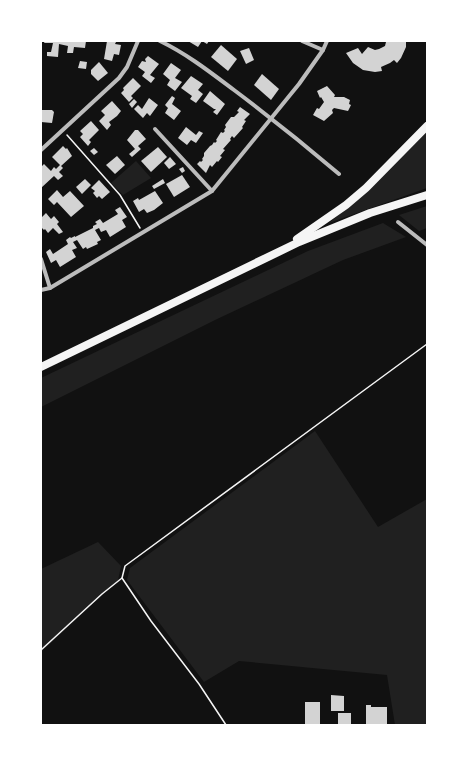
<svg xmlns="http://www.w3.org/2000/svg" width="468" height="766" viewBox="0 0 468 766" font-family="'Libre Baskerville',serif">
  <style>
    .green { fill: #202020 }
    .building { fill: #d3d3d3 }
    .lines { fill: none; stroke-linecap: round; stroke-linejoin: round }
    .path { stroke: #f5f5f5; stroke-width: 1.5 }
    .minor { stroke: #bcbcbc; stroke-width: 4 }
    .trunk { stroke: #f5f5f5; stroke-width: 8 }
  </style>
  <rect width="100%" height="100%" fill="#111"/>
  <g class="green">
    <path d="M427,131V188L329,223L368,191Z"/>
    <path d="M136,161L151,178L123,195L111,183Z"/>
    <path d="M427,206V228L419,231L399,215Z"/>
    <path d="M383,223L406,237L343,260L215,320L41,407V378L308,251Z"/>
    <path d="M315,431L378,527L427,499V725H395L387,675L239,661L204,682L127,580L130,568Z"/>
    <path d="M98,542L121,566L118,580L41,652V569Z"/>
  </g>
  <g class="building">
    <path d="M45,41H86L85,48L74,47L73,53H67L68,46L59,44L58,57L47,56V52H51L53,43H44Z"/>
    <path d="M107,41L116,42L115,44L121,45L119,55L114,54L112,61L104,59Z"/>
    <path d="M188,41H209L207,44L202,41L198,47Z"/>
    <path d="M385,41H406V47L401,58L397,63L394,60L390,63L381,67L382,71L375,72L363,70L353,63L346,53L358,48L362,54L368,47L375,50L379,49L385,46L386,42Z"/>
    <path d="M221,45L237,59L228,71L211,57Z"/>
    <path d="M249,48L254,60L246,64L240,51Z"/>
    <path d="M148,56L159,64L150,75L155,78L151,83L142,76L145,72L138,67L142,61L146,62L145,59Z"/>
    <path d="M80,61L87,62L86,69L78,68Z"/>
    <path d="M99,62L108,73L98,81L91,74V70Z"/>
    <path d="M171,63L181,70L175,78L182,82L175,91L167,85L170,80L163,74Z"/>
    <path d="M262,74L279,89L271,100L254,85Z"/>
    <path d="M191,76L203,84L198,90L203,94L196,103L190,99L192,96L181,88Z"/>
    <path d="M133,78L141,86L131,96L133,98L129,102L121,93L124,90L123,88Z"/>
    <path d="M327,86L335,95L334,97H344L350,100L349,104L351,105L348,111L334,108L332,110L333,113L324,121L313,115L317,108L319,109L324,102L321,97L320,98L317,91Z"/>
    <path d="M210,91L225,104L217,115L213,112L216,109H214L203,101Z"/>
    <path d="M172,96L175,98L172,104L181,111L174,120L165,113L168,108L165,105Z"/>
    <path d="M149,98L158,105L150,116L147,113L143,118L134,109L138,105L142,109Z"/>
    <path d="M134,99L137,102L132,108L129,104Z"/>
    <path d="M112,101L121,111L117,116L109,122L111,125L107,130L99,121L105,115L101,111Z"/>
    <path d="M240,107L250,114L244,120L246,121L242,127L243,128L234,138L232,136L230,139L231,140L223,149L225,150L220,156L222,157L218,162L217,161L212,167L210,165L206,173L197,164L200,161L201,162L203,160L202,159L204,156V153L210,146L212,145L214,142L215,143L217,141L216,140L221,132L223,133L225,131L224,130L226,127L225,125L231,117H234L239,112L237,111Z"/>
    <path d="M41,110H52L54,112L52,123L41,122Z"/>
    <path d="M91,121L99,130L89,140L91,142L88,146L80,137L83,134L80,131Z"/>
    <path d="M186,127L196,135L199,131L203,133L196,143L191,140L187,145L178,138Z"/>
    <path d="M135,130H138L146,139L138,146L141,149L132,157L129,154L135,149L127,140Z"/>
    <path d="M63,146L66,149L67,148L72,156L61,166L63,168L59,172L63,176L58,180L54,176L41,188V167L44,164L51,171L54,167L56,169L60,165L52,157Z"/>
    <path d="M158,147L167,157L151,172L141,161Z"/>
    <path d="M94,148L98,152L94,155L90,151Z"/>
    <path d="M117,156L125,165L115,174L106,165Z"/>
    <path d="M170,157L176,164L169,169L164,163Z"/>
    <path d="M183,167L185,171L182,173L179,169Z"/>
    <path d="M182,175L190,187L174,197L166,184Z"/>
    <path d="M85,179L91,185L82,194L76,187Z"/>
    <path d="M163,179L165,183L154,189L152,186Z"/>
    <path d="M99,180L110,192L102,199L99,196L97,198L93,193L95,191L91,188Z"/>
    <path d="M57,190L63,197L70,191L84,206L71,217L57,202L54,205L48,199Z"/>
    <path d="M155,191L163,203L154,210L147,213L144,209L139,212L133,201L138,198L139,200Z"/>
    <path d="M120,207L127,217L122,220L126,227L110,237L106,230L101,232L99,228L95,230L101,240L97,242L98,244L87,249L86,247L83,249L77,240L73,242L77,248L72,250L76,257L60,267L56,260L51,263L46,252L50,249L53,254L68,244L66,240L70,237L71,238L75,236V237L93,228V226L97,224L95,222L100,219L103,223L118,214L115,210Z"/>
    <path d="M46,213L51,219L54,216L59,222L57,224L63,232L59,234L53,228L48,233L45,229L44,230L41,227V218Z"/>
    <path d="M331,695L344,696V711H331Z"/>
    <rect x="305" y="702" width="15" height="23"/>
    <path d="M366,705H371V707H387V725H366Z"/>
    <rect x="338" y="713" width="13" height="12"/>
  </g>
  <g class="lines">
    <g class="path">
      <path d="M67,135L120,195L140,228"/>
      <path d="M41,650L102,594L122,578"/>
      <path d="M226,725L199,684L151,621L122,578L125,566L427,344"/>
    </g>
    <g class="minor">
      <path d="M160,41C187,54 210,72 234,90C270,117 305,145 339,174"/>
      <path d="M302,41L323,50"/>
      <path d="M155,129L212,191"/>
      <path d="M41,150L119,78L127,67L138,41"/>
      <path d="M398,222L427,245"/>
      <path d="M41,259L50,288"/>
      <path d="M41,290L50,288L212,191L299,84L323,50L327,41"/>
    </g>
    <g class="trunk">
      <path d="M297,239L346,205L366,188L427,126"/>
      <path d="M41,367L299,242L370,213L427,195"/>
    </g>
  </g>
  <rect width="468" height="766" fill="none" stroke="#ffffff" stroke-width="84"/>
</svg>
